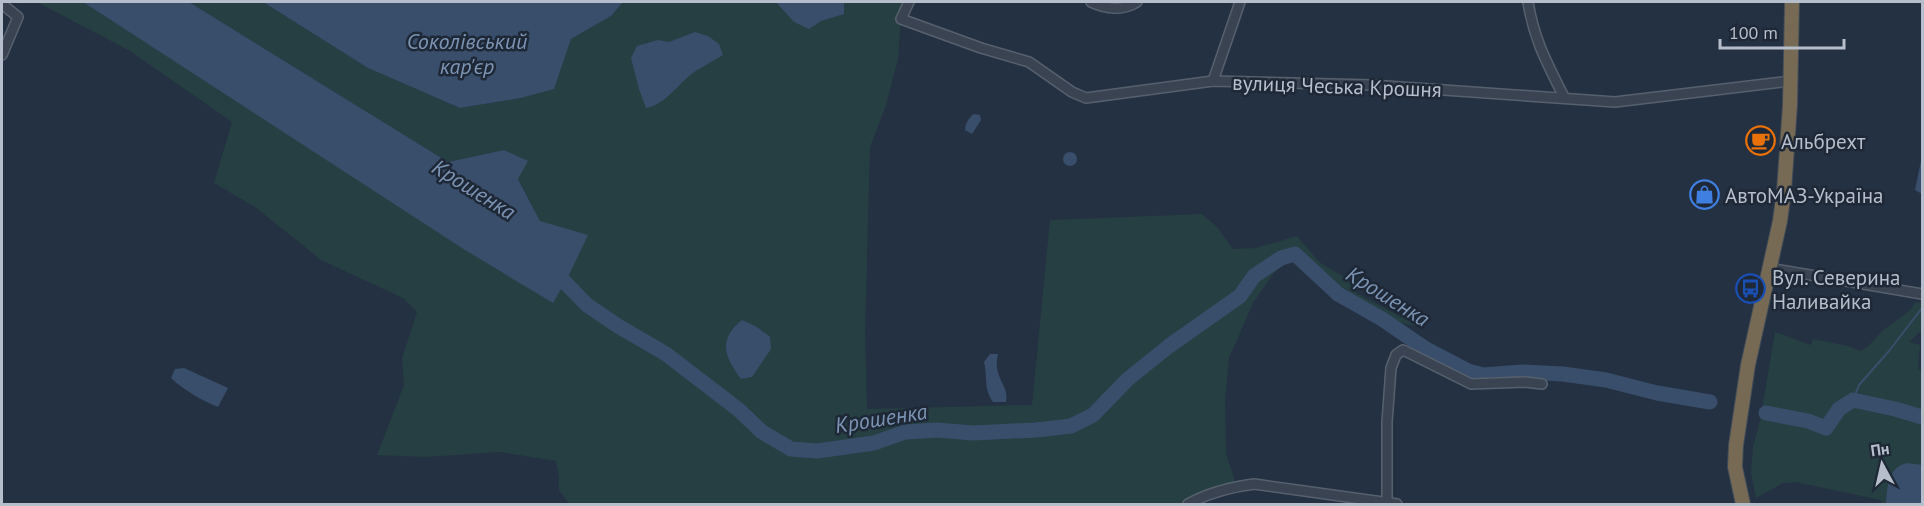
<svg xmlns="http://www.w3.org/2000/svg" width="1924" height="506" viewBox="0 0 1924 506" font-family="'PT Sans',sans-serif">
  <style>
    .green { fill: #263f42 }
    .water { fill: #394e6b }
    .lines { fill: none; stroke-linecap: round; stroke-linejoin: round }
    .stream { stroke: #394e6b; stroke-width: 2 }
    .river { stroke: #394e6b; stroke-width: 15 }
    .minor-casing { stroke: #57616e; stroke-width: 12 }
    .highway-casing { stroke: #414b58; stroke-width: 16 }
    .minor { stroke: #394351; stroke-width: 9 }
    .highway { stroke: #776a55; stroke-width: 14 }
    .labels { text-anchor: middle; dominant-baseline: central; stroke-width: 5; stroke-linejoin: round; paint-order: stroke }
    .street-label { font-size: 21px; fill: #b6becb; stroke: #1e2836 }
    .poi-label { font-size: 21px; fill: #b6becb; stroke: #1e2836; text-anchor: start }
    .water-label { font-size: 22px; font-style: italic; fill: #7c94b4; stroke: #1e2836 }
  </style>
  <rect width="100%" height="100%" fill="#243142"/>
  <g class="green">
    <path d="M37,2H83L503,273L540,221L518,178L527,161L504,150L448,162L189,2H263L368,68L460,108L521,98L553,89L571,39L611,16L623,2H909L901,19L898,59L886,105L870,147L865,332L867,409L1032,405L1050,220L1202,214L1217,227L1233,249L1256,248L1297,236L1319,262L1349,280L1356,293L1420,327L1382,319L1338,294L1295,254L1273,274L1253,303L1229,358L1225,400L1226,454L1237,486L1188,504H569L559,490V477L556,461L500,452L426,457L377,455L404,385L402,358L417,312L403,298L321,260L255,207L214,183L232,122L130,51Z"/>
    <path d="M1916,302L1922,303V330L1909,342L1920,345L1918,369L1922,370V504H1881V500L1795,482L1783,483L1756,498L1751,473L1753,447L1760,421L1775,332L1811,345L1813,339L1848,346L1861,351C1871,346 1877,335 1886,328C1898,319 1907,315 1916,302Z"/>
  </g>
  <g class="water">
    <path d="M83,2H189L448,162L504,150L528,161L518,179L540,221L588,235L568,277L553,303L465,250Z"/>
    <path d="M263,2H623L611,16L571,39L554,89L521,98L460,108L368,68Z"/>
    <path d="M776,2H844V14L821,21L809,29L794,22Z"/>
    <path d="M695,32L708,36L719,44L723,55C712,62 699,68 689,76C676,87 664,105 646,108L639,89L631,58L637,46L658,40L669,42Z"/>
    <path d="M974,114L980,115L981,120L972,134L965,130C965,124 969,117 974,114Z"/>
    <circle cx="1070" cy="159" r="7"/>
    <path d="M1922,156V194L1915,190Z"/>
    <path d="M742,320L757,327L770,337L771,349L752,377L741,379C725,357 717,340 742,320Z"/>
    <path d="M990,354H998C992,378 1010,385 1006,402H993C983,387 988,379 984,362Z"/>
    <path d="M184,368L228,388L218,407C201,400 185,391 171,378L175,369Z"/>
    <path d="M1907,463L1922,465V504H1886C1887,488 1888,467 1907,463Z"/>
  </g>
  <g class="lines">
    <path class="stream" d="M1853,400L1859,385L1889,351L1922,308"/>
    <g class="river">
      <path d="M551,268L587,305L618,326L666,354L739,410L762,432L791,449L817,451L874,443L905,432L937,430L973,433L1036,430L1071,426L1093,415L1128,379L1169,346L1240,296L1254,276L1281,258L1295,254L1338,294L1382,319L1426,349L1468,371L1483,375L1522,372L1563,374L1606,380L1657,393L1710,402"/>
      <path d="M1766,413L1808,421L1826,428L1839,409L1853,400L1895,409L1922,417"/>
    </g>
    <defs>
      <g id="minor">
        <path d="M909,2L901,19L981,48L1029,62L1072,92L1086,98L1213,81L1372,85L1615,102L1791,81"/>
        <path d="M1091,2C1106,9 1123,11 1137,2"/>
        <path d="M1528,2C1534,40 1547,63 1564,97"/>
        <path d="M2,4L18,17L2,55"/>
        <path d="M1213,81L1240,2"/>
        <path d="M1769,268L1922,294"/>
        <path d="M1188,504C1208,493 1231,487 1254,484L1397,504"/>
        <path d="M1387,504V422L1391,368L1396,355L1403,350L1471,384L1525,382L1542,384"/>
      </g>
      <path id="highway" d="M1743,504L1735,467L1736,445L1748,365L1780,221L1784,191L1790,105L1792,2"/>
    </defs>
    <use href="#minor" class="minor-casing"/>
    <use href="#highway" class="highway-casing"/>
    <use href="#minor" class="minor"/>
    <use href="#highway" class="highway"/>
  </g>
  <defs>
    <symbol id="cafe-ring" viewBox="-11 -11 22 22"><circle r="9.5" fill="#1e2836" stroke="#e8710a" stroke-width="1.5"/><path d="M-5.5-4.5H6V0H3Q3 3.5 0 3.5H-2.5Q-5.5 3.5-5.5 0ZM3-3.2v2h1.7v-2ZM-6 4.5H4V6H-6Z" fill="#e8710a"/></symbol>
    <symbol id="shop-ring" viewBox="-11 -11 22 22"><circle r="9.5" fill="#1e2836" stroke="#3f7fe0" stroke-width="1.5"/><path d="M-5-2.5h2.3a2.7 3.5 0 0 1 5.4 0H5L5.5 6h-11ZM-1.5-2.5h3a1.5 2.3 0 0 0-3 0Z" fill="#3f7fe0"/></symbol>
    <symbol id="bus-ring" viewBox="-11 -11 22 22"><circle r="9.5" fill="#1e2836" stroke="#1a4fb4" stroke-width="1.5"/><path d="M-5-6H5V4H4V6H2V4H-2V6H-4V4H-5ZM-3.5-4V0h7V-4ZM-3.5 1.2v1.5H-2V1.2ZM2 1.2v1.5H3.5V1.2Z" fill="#1a4fb4"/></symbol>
  </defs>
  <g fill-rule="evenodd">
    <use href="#cafe-ring" x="1744" y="124" width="33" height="33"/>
    <use href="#shop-ring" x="1688" y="178" width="33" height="33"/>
    <use href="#bus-ring" x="1734" y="272" width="33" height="33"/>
  </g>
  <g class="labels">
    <g class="street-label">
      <text transform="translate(1337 86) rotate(2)">вулиця Чеська Крошня</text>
    </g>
    <g class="poi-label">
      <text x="1781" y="141">Альбрехт</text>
      <text x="1725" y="195">АвтоМАЗ-Україна</text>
      <text x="1772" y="277">Вул. Северина<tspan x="1772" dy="24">Наливайка</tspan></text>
    </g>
    <g class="water-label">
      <text x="467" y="41">Соколівський<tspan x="467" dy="25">кар'єр</tspan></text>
      <text transform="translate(474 189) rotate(32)">Крошенка</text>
      <text transform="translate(1388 296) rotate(32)">Крошенка</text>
      <text transform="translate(881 418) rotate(-9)">Крошенка</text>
    </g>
  </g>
  <rect width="1924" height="506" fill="none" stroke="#b6becb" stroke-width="6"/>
  <g transform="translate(1882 464) rotate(352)" stroke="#1e2836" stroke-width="4.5" paint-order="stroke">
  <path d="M0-4.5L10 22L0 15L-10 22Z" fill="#b6becb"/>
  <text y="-9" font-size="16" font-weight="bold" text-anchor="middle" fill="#b6becb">Пн</text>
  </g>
  <path d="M1720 39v9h124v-9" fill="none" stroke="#b6becb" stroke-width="3"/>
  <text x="1729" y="39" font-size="18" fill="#b6becb" stroke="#1e2836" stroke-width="4.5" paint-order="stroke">100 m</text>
</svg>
